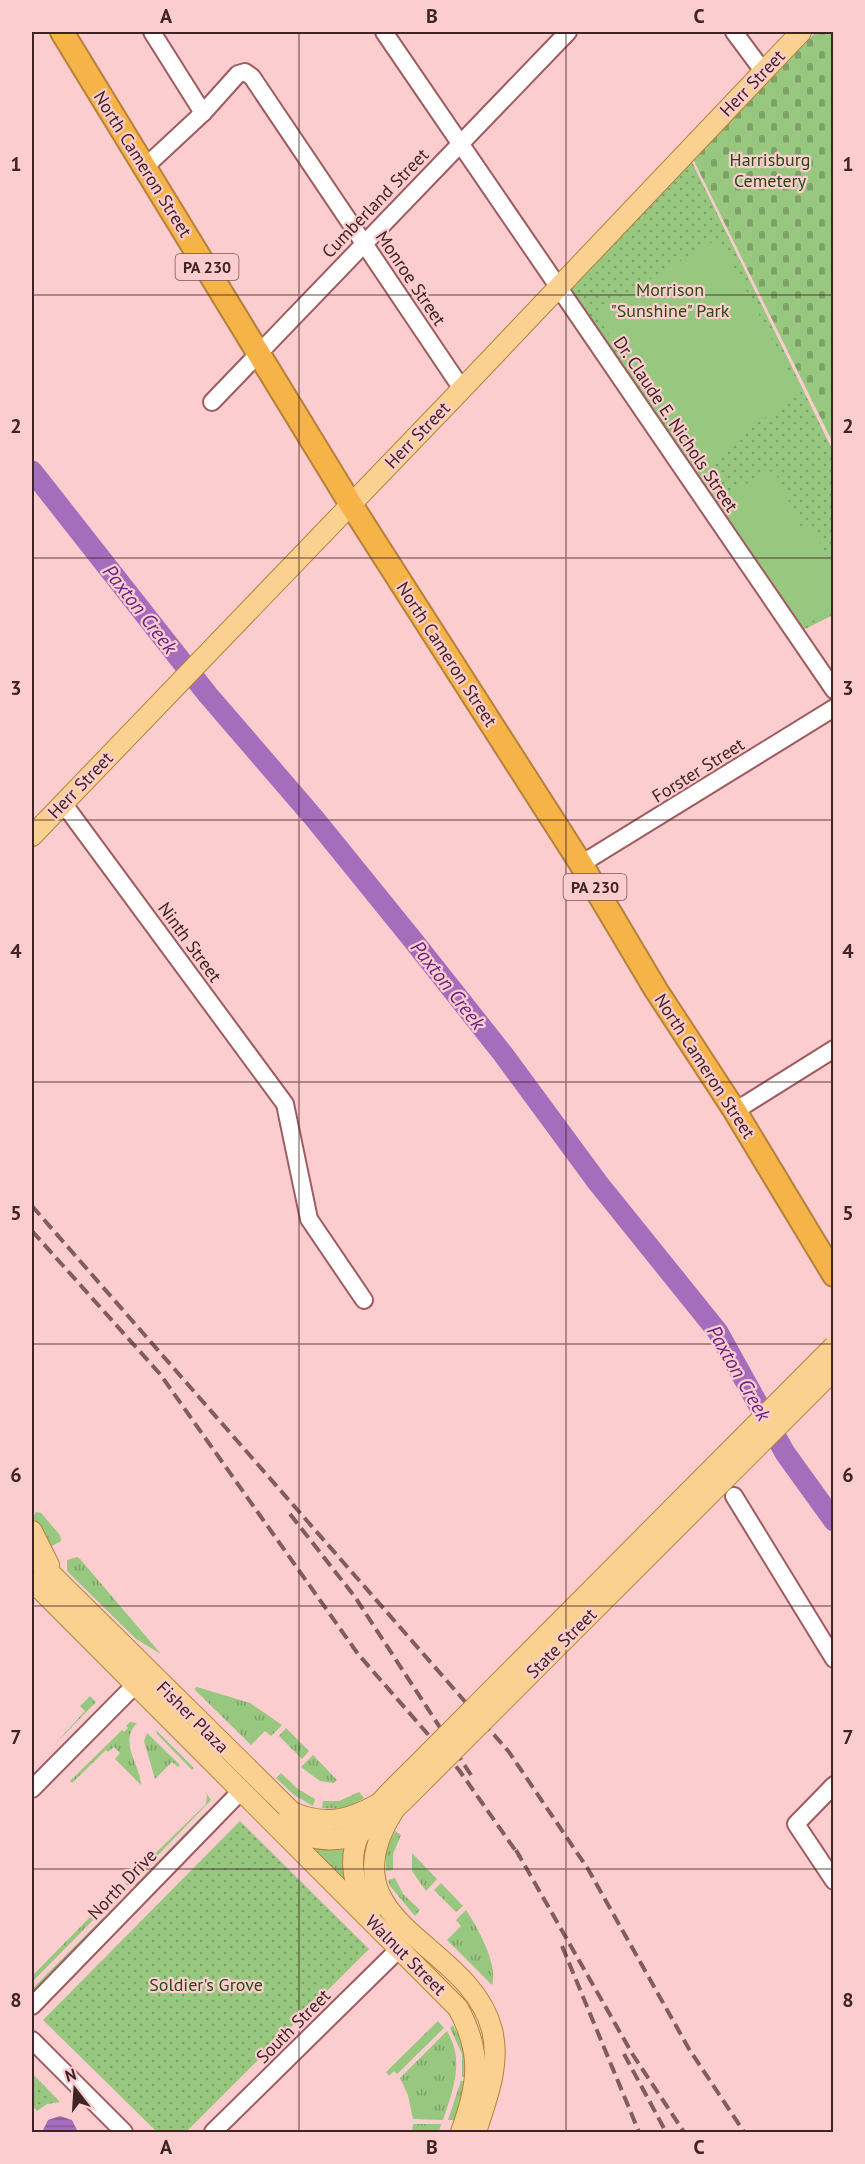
<svg xmlns="http://www.w3.org/2000/svg" width="865" height="2164" viewBox="0 0 865 2164" font-family="'PT Sans',sans-serif">
  <style>
    .grass { fill: url(#grass-tufts) }
    .cemetery { fill: url(#cemetery-stones) }
    .park { fill: url(#park-dots) }
    .pitch { fill: #98c780 }
    .water { fill: url(#water-rules) }
    .lines { fill: none; stroke-linecap: round; stroke-linejoin: round }
    .river { stroke: #a56ebd; stroke-width: 21 }
    .minor-casing { stroke: #9f5b60; stroke-width: 20 }
    .major-casing { stroke: #b6813c; stroke-width: 22 }
    .highway-casing { stroke: #b6813c; stroke-width: 26 }
    .minor { stroke: #fff; stroke-width: 16 }
    .major { stroke: #fad191; stroke-width: 20 }
    .highway { stroke: #f6b348; stroke-width: 22 }
    .rail { stroke: #805d5f; stroke-width: 4; stroke-dasharray: 12 6; stroke-linecap: butt }
    .major-bridge-casing { stroke: #b6813c; stroke-width: 22; stroke-linecap: butt }
    .major-bridge { stroke: #fad191; stroke-width: 20 }
    .grid { fill: none; stroke: #402325; stroke-width: 1.5; stroke-opacity: 0.55 }
    .labels { text-anchor: middle; dominant-baseline: central; stroke-width: 4.5; stroke-linejoin: round; paint-order: stroke }
    .shield { fill: #fccdcf; stroke: #785658; stroke-width: 1.5 }
    .shield-label { font-size: 16px; font-weight: bold; fill: #402325 }
    .street-label { font-size: 18px; fill: #402325; stroke: #fccdcf }
    .park-label { font-size: 18px; fill: #274a0f; stroke: #fccdcf }
    .water-label { font-size: 20px; font-style: italic; fill: #692382; stroke: #fccdcf }
    .neatline { fill: none; stroke: #402325; stroke-width: 2 }
    .grid-label { font-size: 20px; text-anchor: middle; font-weight: bold; fill: #402325 }
  </style>
  <defs>
    <pattern id="grass-tufts" width="24" height="20" patternUnits="userSpaceOnUse" patternTransform="scale(1.5)"><rect width="24" height="20" fill="#98c780"/><path d="M3 7l-1-3M5 7V3M7 7l1-3M15 17l-1-3M17 17v-4M19 17l1-3" fill="none" stroke="#7da169"/></pattern>
    <pattern id="cemetery-stones" width="16" height="16" patternUnits="userSpaceOnUse" patternTransform="scale(1.5)"><rect width="16" height="16" fill="#98c780"/><path d="M2 7V4a2 2 0 0 1 4 0v3zM10 15v-3a2 2 0 0 1 4 0v3z" fill="#7da169"/></pattern>
    <pattern id="park-dots" width="8" height="8" patternUnits="userSpaceOnUse" patternTransform="scale(1.5)"><rect width="8" height="8" fill="#98c780"/><path d="M2 2h.1M6 6h.1" fill="none" stroke="#7da169" stroke-width="1.8" stroke-linecap="round"/></pattern>
    <pattern id="water-rules" width="6" height="5" patternUnits="userSpaceOnUse" patternTransform="scale(1.5)"><rect width="6" height="5" fill="#a56ebd"/><path d="M0 2.5h6" fill="none" stroke="#885a99"/></pattern>
  </defs>
  <rect width="100%" height="100%" fill="#fccdcf"/>
  <g class="grass">
    <path d="M36,1512L41,1513L60,1535L61,1541L50,1547L33,1517Z"/>
    <path d="M77,1557L80,1559L161,1654L136,1639L67,1571V1560Z"/>
    <path d="M197,1687L250,1703L282,1725L271,1736L265,1731L251,1745L194,1689Z"/>
    <path d="M90,1696L96,1702L51,1748L85,1711L80,1706Z"/>
    <path d="M130,1722L137,1723C118,1742 140,1764 141,1785L115,1759L120,1753L114,1747L108,1752L106,1750L72,1783L70,1781L122,1730L124,1732L128,1728L126,1726Z"/>
    <path d="M286,1728L309,1751L302,1759L279,1736Z"/>
    <path d="M156,1730L194,1768L192,1770L157,1734Z"/>
    <path d="M147,1733L180,1765L178,1767L172,1762L155,1779L144,1741Z"/>
    <path d="M313,1755L337,1780L334,1783L320,1781L301,1767Z"/>
    <path d="M281,1773L298,1789L315,1799L313,1806L294,1795L276,1778Z"/>
    <path d="M204,1790L211,1800L128,1886L125,1883L206,1804L207,1795Z"/>
    <path d="M359,1792L364,1798C351,1807 337,1810 322,1808L323,1801H339Z"/>
    <path d="M207,1811L210,1814L137,1888L135,1885Z"/>
    <path d="M395,1831L401,1835L393,1854V1870L386,1871V1850Z"/>
    <path d="M319,1846H341L346,1852L347,1889L313,1853Z"/>
    <path d="M412,1853L437,1879L426,1891L412,1871Z"/>
    <path d="M395,1878L403,1894L420,1910L415,1916L390,1886L388,1880Z"/>
    <path d="M441,1883L463,1906L456,1912L434,1890Z"/>
    <path d="M101,1906L104,1909L32,1982V1976Z"/>
    <path d="M466,1910C477,1926 499,1966 492,1985L447,1940L461,1926L456,1920Z"/>
    <path d="M104,1917L106,1919L32,1994V1989Z"/>
    <path d="M438,2021L444,2028L397,2074L394,2071L389,2076L386,2072Z"/>
    <path d="M453,2025L464,2047L467,2077H462V2054L450,2028Z"/>
    <path d="M447,2031C465,2061 453,2089 443,2120L413,2119L408,2095L400,2078Z"/>
    <path d="M461,2081H467L455,2120H448Z"/>
    <path d="M413,2124H441L439,2132H412Z"/>
  </g>
  <path class="cemetery" d="M816,32H833V443L692,157Z"/>
  <g class="park">
    <path d="M690,158L833,451V615L797,633L569,291Z"/>
    <path d="M240,1821L369,1949L186,2132H157L43,2020Z"/>
    <path d="M32,2073L60,2102L47,2104L37,2111L32,2105Z"/>
  </g>
  <g class="pitch">
    <path d="M719,238L800,393L743,433L746,436L709,464L685,455L595,312Z"/>
    <path d="M774,470L802,529L811,525L825,553L831,550L833,555V611L796,629L773,581L767,583L753,554L750,555L721,496Z"/>
  </g>
  <path class="water" d="M60,2116L72,2120L78,2132H42L48,2120Z"/>
  <g class="lines">
    <path class="river" d="M32,471L208,695L314,818L412,939L503,1054L598,1183L718,1332L785,1453L834,1521"/>
    <defs>
      <g id="minor">
        <path d="M152,32L203,113"/>
        <path d="M384,32L834,690"/>
        <path d="M734,32L763,71"/>
        <path d="M145,167L203,113L238,74L245,72L252,77L462,389"/>
        <path d="M212,402L568,32"/>
        <path d="M63,803L285,1104L309,1219L364,1300"/>
        <path d="M581,864L834,708"/>
        <path d="M735,1111L834,1049"/>
        <path d="M734,1496L834,1659"/>
        <path d="M834,1785L796,1824L834,1881"/>
        <path d="M32,1789L135,1685"/>
        <path d="M32,2006L241,1791"/>
        <path d="M32,2040L124,2132"/>
        <path d="M213,2132L400,1948"/>
      </g>
      <g id="major">
        <path d="M32,836L462,389L801,32"/>
        <path d="M32,1531L49,1565"/>
        <path d="M32,1555L292,1812C324,1826 348,1821 378,1804"/>
        <path d="M32,1581L458,2008C483,2054 478,2085 461,2132"/>
        <path d="M393,1812C322,1925 470,1941 492,2030C501,2065 486,2100 476,2132"/>
        <path d="M280,1824C344,1862 381,1824 424,1780"/>
        <path d="M370,1913C329,1848 369,1812 414,1768"/>
      </g>
      <path id="highway" d="M62,32L350,503L581,864L656,990L735,1111L834,1275"/>
    </defs>
    <use href="#minor" class="minor-casing"/>
    <use href="#major" class="major-casing"/>
    <use href="#highway" class="highway-casing"/>
    <use href="#minor" class="minor"/>
    <use href="#major" class="major"/>
    <use href="#highway" class="highway"/>
    <g class="rail">
      <path d="M32,1206L509,1752L588,1869L689,2049L744,2132"/>
      <path d="M32,1231L160,1374L358,1654L459,1770L520,1857"/>
      <path d="M290,1514L355,1597L471,1775"/>
      <path d="M516,1850L633,2055L684,2132"/>
      <path d="M562,1946L639,2132"/>
      <path d="M624,2054L666,2132"/>
    </g>
    <defs>
      <g id="major-bridge">
        <path d="M414,1768L834,1346"/>
        <path d="M424,1780L834,1370"/>
      </g>
    </defs>
    <use href="#major-bridge" class="major-bridge-casing"/>
    <use href="#major-bridge" class="major-bridge"/>
  </g>
  <path class="grid" d="M299,32V2132M566,32V2132M32,295H834M32,558H834M32,820H834M32,1082H834M32,1344H834M32,1606H834M32,1869H834"/>
  <g class="labels">
    <g class="shield">
      <rect x="175.5" y="254" width="63" height="26" rx="4.5"/>
      <rect x="563.5" y="874" width="63" height="26" rx="4.5"/>
    </g>
    <g class="shield-label">
      <text x="207" y="267">PA 230</text>
      <text x="595" y="887">PA 230</text>
    </g>
    <g class="street-label">
      <text transform="translate(752 83) rotate(-46)">Herr Street</text>
      <text transform="translate(143 164) rotate(58)">North Cameron Street</text>
      <text transform="translate(375 203) rotate(-46)">Cumberland Street</text>
      <text transform="translate(411 278) rotate(56)">Monroe Street</text>
      <text transform="translate(676 424) rotate(56)">Dr. Claude E. Nichols Street</text>
      <text transform="translate(417 435) rotate(-46)">Herr Street</text>
      <text transform="translate(447 654) rotate(57)">North Cameron Street</text>
      <text transform="translate(698 770) rotate(-32)">Forster Street</text>
      <text transform="translate(80 785) rotate(-46)">Herr Street</text>
      <text transform="translate(190 942) rotate(54)">Ninth Street</text>
      <text transform="translate(705 1066) rotate(57)">North Cameron Street</text>
      <text transform="translate(561 1643) rotate(-45)">State Street</text>
      <text transform="translate(193 1717) rotate(45)">Fisher Plaza</text>
      <text transform="translate(122 1884) rotate(-46)">North Drive</text>
      <text transform="translate(406 1955) rotate(45)">Walnut Street</text>
      <text transform="translate(293 2026) rotate(-45)">South Street</text>
    </g>
    <g class="park-label">
      <text x="770" y="159">Harrisburg<tspan x="770" dy="21">Cemetery</tspan></text>
      <text x="670" y="289">Morrison<tspan x="670" dy="21">"Sunshine" Park</tspan></text>
      <text x="206" y="1984">Soldier's Grove</text>
    </g>
    <g class="water-label">
      <text transform="translate(140 609) rotate(52)">Paxton Creek</text>
      <text transform="translate(448 985) rotate(52)">Paxton Creek</text>
      <text transform="translate(739 1373) rotate(60)">Paxton Creek</text>
    </g>
  </g>
  <rect width="865" height="2164" fill="none" stroke="#fccdcf" stroke-width="66"/>
  <g transform="translate(75 2089) rotate(343)" stroke="#fccdcf" stroke-width="4.5" paint-order="stroke">
  <path d="M0-4.5L10 22L0 15L-10 22Z" fill="#402325"/>
  <text y="-9" font-size="16" font-weight="bold" text-anchor="middle" fill="#402325">N</text>
  </g>
  <rect x="33" y="33" width="799" height="2098" class="neatline"/>
  <g class="grid-label">
    <text x="166" y="23">A</text>
    <text x="432" y="23">B</text>
    <text x="699" y="23">C</text>
    <text x="16" y="171">1</text>
    <text x="848" y="171">1</text>
    <text x="16" y="433">2</text>
    <text x="848" y="433">2</text>
    <text x="16" y="695">3</text>
    <text x="848" y="695">3</text>
    <text x="16" y="958">4</text>
    <text x="848" y="958">4</text>
    <text x="16" y="1220">5</text>
    <text x="848" y="1220">5</text>
    <text x="16" y="1482">6</text>
    <text x="848" y="1482">6</text>
    <text x="16" y="1744">7</text>
    <text x="848" y="1744">7</text>
    <text x="16" y="2007">8</text>
    <text x="848" y="2007">8</text>
    <text x="166" y="2154">A</text>
    <text x="432" y="2154">B</text>
    <text x="699" y="2154">C</text>
  </g>
</svg>
